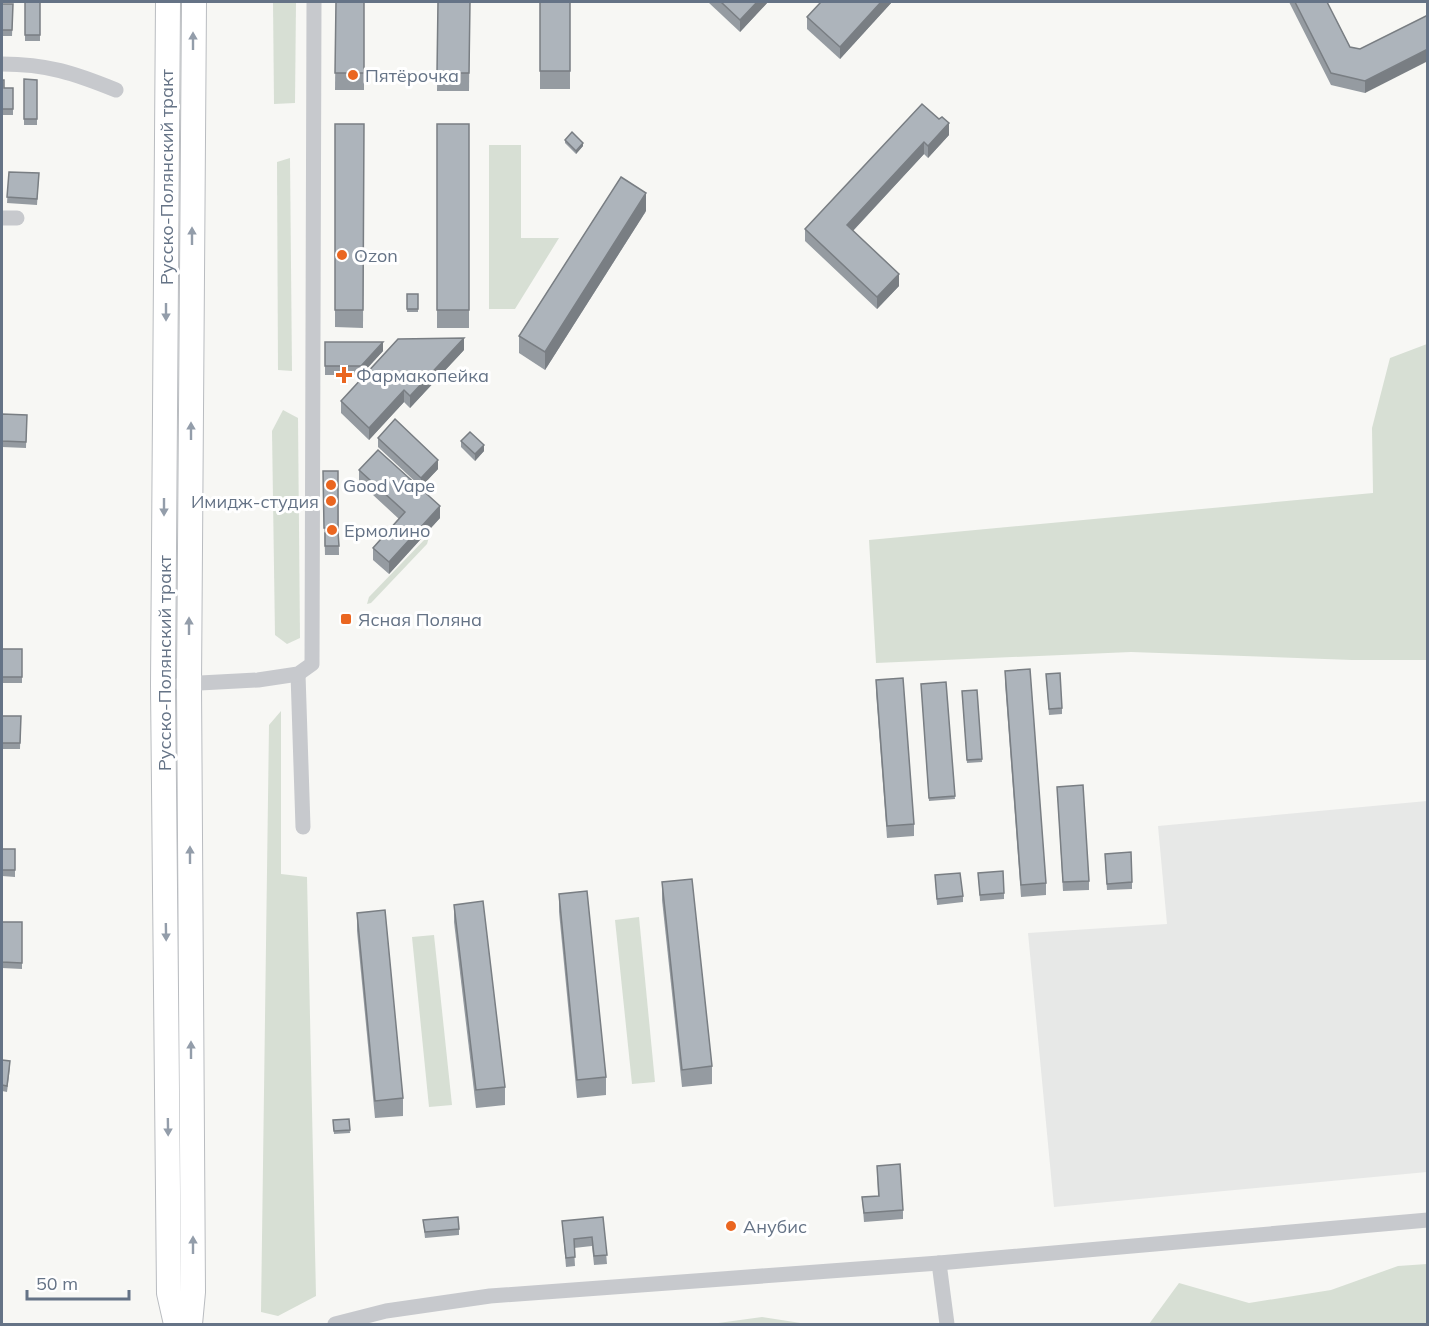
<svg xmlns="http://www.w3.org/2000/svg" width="1429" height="1326" viewBox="0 0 1429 1326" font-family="Mulish,sans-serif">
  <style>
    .built { fill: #e7e8e7 }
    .green { fill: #d7dfd4 }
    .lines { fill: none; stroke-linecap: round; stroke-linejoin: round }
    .primary-casing { stroke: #b9bcc0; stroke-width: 26 }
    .street { stroke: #c7c9cd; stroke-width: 15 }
    .primary { stroke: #fff; stroke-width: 24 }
    .wall { fill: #959ba1 }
    .shaded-wall { fill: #797e83 }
    .building { fill: #adb4bb; stroke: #797e83; stroke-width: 1.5 }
    .oneway { fill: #939daa }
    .poi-dot { fill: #ea6620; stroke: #fff; stroke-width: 2 }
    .labels { text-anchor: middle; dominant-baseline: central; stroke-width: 6; stroke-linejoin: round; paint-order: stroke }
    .poi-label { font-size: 18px; fill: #657386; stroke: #fff; text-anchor: start }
    .street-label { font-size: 18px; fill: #657386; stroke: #fff }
  </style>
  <rect width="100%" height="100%" fill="#f7f7f4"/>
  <path class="built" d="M1427,801V1172L1054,1207L1028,933L1167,924L1158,826Z"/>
  <g class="green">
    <path d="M273,2H296L295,103L274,104Z"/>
    <path d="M489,145H521V238H559L515,309H489Z"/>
    <path d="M290,158L292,371L278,370L277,162Z"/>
    <path d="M1427,344V660H1352L1131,652L876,663L869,540L1373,493L1372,428L1390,358Z"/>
    <path d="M283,410L298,418L300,638L287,644L275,635L272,431Z"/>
    <path d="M429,537L427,544L371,603L367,604L369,597L426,538Z"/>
    <path d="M281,711V874L307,877L316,1296L278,1316L261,1312L269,725Z"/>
    <path d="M639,917L655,1082L632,1084L615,920Z"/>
    <path d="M434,935L452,1105L429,1107L412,937Z"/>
    <path d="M1427,1264V1324H1149L1179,1283L1249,1303L1331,1290L1398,1266Z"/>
    <path d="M762,1317L807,1324H711Z"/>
  </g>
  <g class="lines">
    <defs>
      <g id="primary">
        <path d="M168,2L163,685L169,1293L176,1324"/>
        <path d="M190,1324L193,1292L189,684L194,2"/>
      </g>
    </defs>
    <use href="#primary" class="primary-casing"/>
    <g class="street">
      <path d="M2,64C47,64 74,73 116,90"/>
      <path d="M2,218H17"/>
      <path d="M298,674L303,827"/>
      <path d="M181,684L258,680L298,674L312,664L314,2"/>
      <path d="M939,1263L947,1324"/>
      <path d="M335,1324L386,1311L490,1296L939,1263L1428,1220"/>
    </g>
    <use href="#primary" class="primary"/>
  </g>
  <g class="wall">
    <rect x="25" y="2" width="15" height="39"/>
    <path d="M336,2H364V90H335Z"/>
    <path d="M438,2H470L469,91H437Z"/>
    <rect x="540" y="2" width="30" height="87"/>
    <path d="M708,2H768L740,32Z"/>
    <path d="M892,2L840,59L807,29V17Z"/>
    <path d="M1289,2H1327L1350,47L1360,49L1428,15L1365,93L1331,85Z"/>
    <path d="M2,4H13L12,36H2Z"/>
    <path d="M24,79L37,80V125H24Z"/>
    <path d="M2,80L4,88H13V115H2Z"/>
    <path d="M939,119L949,135L928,158L924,154L853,231L899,286L877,309L805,241V229Z"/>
    <path d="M335,124H364L363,328L335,327Z"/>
    <rect x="437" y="124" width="32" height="204"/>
    <path d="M565,140L583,146L576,154L565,143Z"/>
    <path d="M9,172L39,173L37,205L7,203Z"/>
    <path d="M646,211L545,370L519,353V336Z"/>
    <rect x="407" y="294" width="11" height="18"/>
    <path d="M325,342L383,351L361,375H325Z"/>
    <path d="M464,350L410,408L404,402L369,440L341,413V401Z"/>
    <path d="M2,414L27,415L26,448L2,447Z"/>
    <path d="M378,438L438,469L421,487L378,447Z"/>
    <path d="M461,441L484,451L475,461L461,447Z"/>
    <path d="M359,470L440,518L389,574L373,560V548L399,519L359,482Z"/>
    <path d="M323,471H338L339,555H325Z"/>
    <rect x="2" y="649" width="20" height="34"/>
    <path d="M1005,671L1046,883V895L1021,897L1005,683Z"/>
    <path d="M1046,674L1062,708V714L1049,715Z"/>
    <path d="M876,680L914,824V836L887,838L876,692Z"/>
    <path d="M946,682L955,799L929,801L921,684Z"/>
    <path d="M977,690L982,762L967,763L962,691Z"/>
    <path d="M2,716H21L20,749H2Z"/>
    <path d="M1057,787L1089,881V890L1063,891Z"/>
    <path d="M2,849H15V877L2,876Z"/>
    <path d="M1105,860L1132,882V889L1107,890Z"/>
    <path d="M978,873L1004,893V899L980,901Z"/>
    <path d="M935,875L963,896V902L937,905Z"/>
    <path d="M662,882L712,1066V1084L682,1087L662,900Z"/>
    <path d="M559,894L606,1077V1095L577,1098L559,912Z"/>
    <path d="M454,905L505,1087V1105L476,1108L454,922Z"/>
    <path d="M357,913L403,1098V1116L375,1118L357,931Z"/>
    <path d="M2,922H22V969L2,968Z"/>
    <path d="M2,1060L10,1067L7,1092L2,1091Z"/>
    <path d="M349,1119L350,1133L334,1134L333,1120Z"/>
    <path d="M877,1166L903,1210V1219L864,1222L862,1197L878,1196Z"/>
    <path d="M603,1217L607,1264L594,1265L592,1246L574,1248L575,1266L566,1267L562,1221Z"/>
    <path d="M423,1220L459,1229V1235L425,1238Z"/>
  </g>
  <g class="shaded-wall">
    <path d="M757,2H768L740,32V20Z"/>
    <path d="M881,2H892L840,59V47Z"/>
    <path d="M1428,49V61L1365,93V81Z"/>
    <path d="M949,123V135L928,158V146Z"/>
    <path d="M924,142V154L847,237V225Z"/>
    <path d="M583,143V146L576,154V151Z"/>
    <path d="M646,193V211L545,370V352Z"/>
    <path d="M899,274V286L877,309V297Z"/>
    <path d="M464,338V350L410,408V396Z"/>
    <path d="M383,342V351L361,375V366Z"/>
    <path d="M404,390V402L369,440V428Z"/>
    <path d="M484,445V451L475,461V454Z"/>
    <path d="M438,460V469L421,487V478Z"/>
    <path d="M440,506V518L389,574V562Z"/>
  </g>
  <g class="building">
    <rect x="25" y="2" width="15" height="33"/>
    <path d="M336,2H364V73H335Z"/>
    <path d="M438,2H470L469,73H437Z"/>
    <rect x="540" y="2" width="30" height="69"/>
    <path d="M721,2H757L740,20Z"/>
    <path d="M821,2H881L840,47L807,17Z"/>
    <path d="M1295,2H1327L1350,47L1360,49L1428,15V49L1365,81L1331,73Z"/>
    <path d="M2,4H13L12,30H2Z"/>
    <path d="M24,79L37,80V119H24Z"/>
    <path d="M2,80H4V88H13V109H2Z"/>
    <path d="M922,104L939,119L942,117L949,123L928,146L924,142L847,225L899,274L877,297L805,229Z"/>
    <path d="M335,124H364L363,310H335Z"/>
    <rect x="437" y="124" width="32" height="186"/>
    <path d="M572,132L583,143L576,151L565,140Z"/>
    <path d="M9,172L39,173L37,199L7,197Z"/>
    <path d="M621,177L646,193L545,352L519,336Z"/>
    <rect x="407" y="294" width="11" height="15"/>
    <path d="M464,338L410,396L404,390L369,428L341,401L398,339Z"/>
    <path d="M325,342H383L361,366H325Z"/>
    <path d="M2,414L27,415L26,442L2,441Z"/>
    <path d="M395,419L438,460L421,478L378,438Z"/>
    <path d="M470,432L484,445L475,454L461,441Z"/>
    <path d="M378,450L440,506L389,562L373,548L405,512L359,470Z"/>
    <path d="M323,471H338V528H324Z"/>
    <path d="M338,532L339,546H325V533Z"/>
    <rect x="2" y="649" width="20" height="28"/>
    <path d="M1030,669L1046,883L1021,885L1005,671Z"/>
    <path d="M1060,673L1062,708L1049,709L1046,674Z"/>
    <path d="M903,678L914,824L887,826L876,680Z"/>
    <path d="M946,682L955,796L929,798L921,684Z"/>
    <path d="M977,690L982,759L967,760L962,691Z"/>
    <path d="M2,716H21L20,743H2Z"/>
    <path d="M1083,785L1089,881L1063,882L1057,787Z"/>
    <rect x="2" y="849" width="13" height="21"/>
    <path d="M1131,852L1132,882L1107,884L1105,854Z"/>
    <path d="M1003,871L1004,893L980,895L978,873Z"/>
    <path d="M960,873L963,896L937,899L935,875Z"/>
    <path d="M692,879L712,1066L682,1070L662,882Z"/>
    <path d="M587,891L606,1077L577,1080L559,894Z"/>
    <path d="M483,901L505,1087L476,1090L454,905Z"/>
    <path d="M385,910L403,1098L375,1101L357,913Z"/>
    <path d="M2,922H22V963L2,962Z"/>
    <path d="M2,1060L10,1061L7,1086L2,1085Z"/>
    <path d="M349,1119L350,1130L334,1131L333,1120Z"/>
    <path d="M900,1164L903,1210L864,1213L862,1197L879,1196L877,1166Z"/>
    <path d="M458,1217L459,1229L425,1232L423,1220Z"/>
    <path d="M603,1217L607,1255L594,1256L592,1237L574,1239L575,1257L566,1258L562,1221Z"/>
  </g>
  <defs><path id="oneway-solid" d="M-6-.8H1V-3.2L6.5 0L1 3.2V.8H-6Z" transform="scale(1.5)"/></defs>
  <g class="oneway">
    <use href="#oneway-solid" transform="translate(193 41) rotate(-90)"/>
    <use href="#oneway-solid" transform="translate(192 236) rotate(-90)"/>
    <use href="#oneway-solid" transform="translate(166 312) rotate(90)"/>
    <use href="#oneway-solid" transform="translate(191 431) rotate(-90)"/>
    <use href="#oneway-solid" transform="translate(164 507) rotate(90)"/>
    <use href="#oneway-solid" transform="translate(189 626) rotate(-90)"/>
    <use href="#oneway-solid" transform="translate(190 855) rotate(-90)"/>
    <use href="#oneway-solid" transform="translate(166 932) rotate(89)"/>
    <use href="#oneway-solid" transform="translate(191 1050) rotate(-90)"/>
    <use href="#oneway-solid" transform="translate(168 1127) rotate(89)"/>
    <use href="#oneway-solid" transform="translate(193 1245) rotate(-90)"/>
  </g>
  <g class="poi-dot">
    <circle cx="353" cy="75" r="6"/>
    <circle cx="342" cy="255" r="6"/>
    <path d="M341 366h6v6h6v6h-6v6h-6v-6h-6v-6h6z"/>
    <circle cx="331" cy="485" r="6"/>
    <circle cx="331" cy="501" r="6"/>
    <circle cx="332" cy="530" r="6"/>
    <rect x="340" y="613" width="12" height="12" rx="3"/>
    <circle cx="731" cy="1226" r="6"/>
  </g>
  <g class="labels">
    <g class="poi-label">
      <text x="365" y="75">Пятёрочка</text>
      <text x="354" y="255">Ozon</text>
      <text x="356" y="375">Фармакопейка</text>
      <text x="343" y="485">Good Vape</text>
      <text x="319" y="501" text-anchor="end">Имидж-студия</text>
      <text x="344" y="530">Ермолино</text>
      <text x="358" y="619">Ясная Поляна</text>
      <text x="743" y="1226">Анубис</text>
    </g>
    <g class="street-label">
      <text transform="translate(166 177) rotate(-90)">Русско-Полянский тракт</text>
      <text transform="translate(164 663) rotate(-90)">Русско-Полянский тракт</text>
    </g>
  </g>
  <rect width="1429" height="1326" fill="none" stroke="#657386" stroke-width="6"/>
  <path d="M27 1290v9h102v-9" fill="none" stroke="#657386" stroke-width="3"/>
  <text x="36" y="1290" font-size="18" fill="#657386" stroke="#ffffff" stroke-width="4.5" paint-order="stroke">50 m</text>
</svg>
